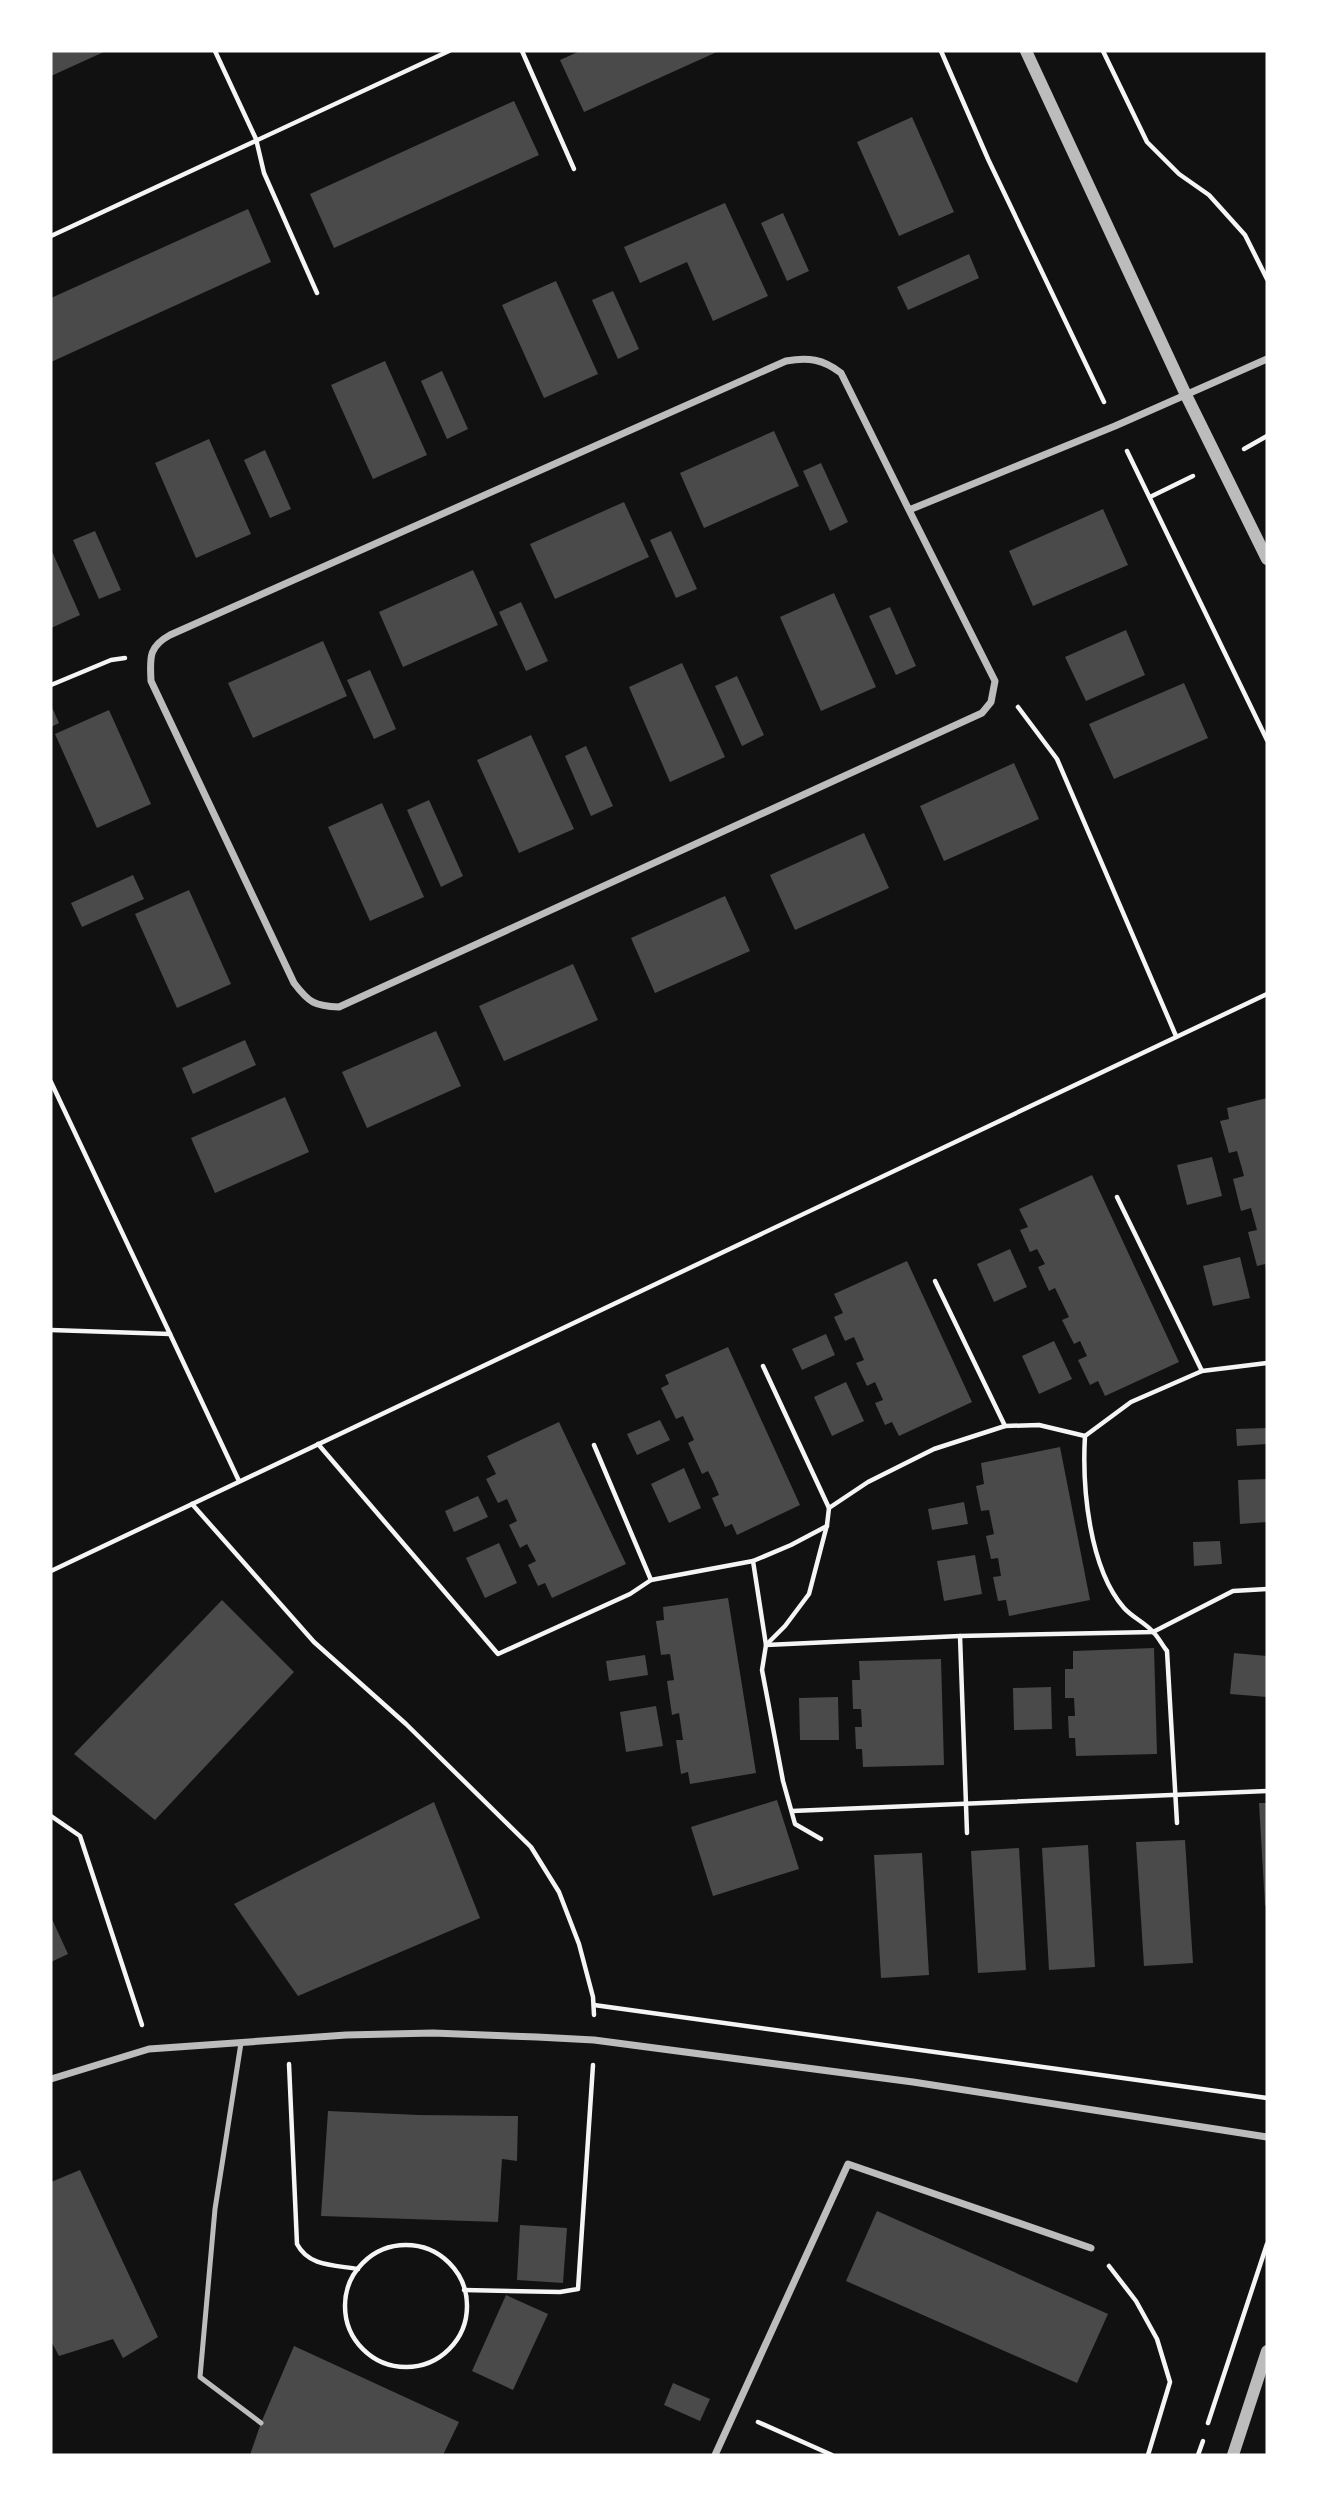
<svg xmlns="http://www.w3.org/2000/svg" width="1318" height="2506" viewBox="0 0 1318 2506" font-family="Roboto,sans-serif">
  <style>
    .building { fill: #4a4a4a }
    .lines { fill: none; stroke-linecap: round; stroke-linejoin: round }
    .path { stroke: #f5f5f5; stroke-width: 4.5 }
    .service { stroke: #bcbcbc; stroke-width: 5 }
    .minor { stroke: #bcbcbc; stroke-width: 7 }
    .tertiary { stroke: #bcbcbc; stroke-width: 12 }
  </style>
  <rect width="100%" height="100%" fill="#111"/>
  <g class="building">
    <path d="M51,51H106L51,76Z"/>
    <path d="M580,51H719L584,112L560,60Z"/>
    <path d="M514,101L539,155L334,248L310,194Z"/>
    <path d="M912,117L954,212L899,236L857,142Z"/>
    <path d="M725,203L768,296L713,321L687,262L640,283L624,247Z"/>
    <path d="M248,209L271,262L51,362V298Z"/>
    <path d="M783,213L809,271L787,281L761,223Z"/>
    <path d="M969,254L979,278L908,310L897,287Z"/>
    <path d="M556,281L598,374L544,398L502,305Z"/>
    <path d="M613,291L639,349L618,359L592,300Z"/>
    <path d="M385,361L427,455L373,479L331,385Z"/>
    <path d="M442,371L468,429L447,439L421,381Z"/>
    <path d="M774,431L799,486L704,528L680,473Z"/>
    <path d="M209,439L251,534L196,558L155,463Z"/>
    <path d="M265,450L291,509L270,518L244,460Z"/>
    <path d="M821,463L848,522L830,531L803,471Z"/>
    <path d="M624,502L649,557L555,599L530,544Z"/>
    <path d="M1103,509L1128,565L1033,606L1009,551Z"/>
    <path d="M95,531L121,590L99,599L73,540Z"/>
    <path d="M671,531L697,589L676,598L650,540Z"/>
    <path d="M51,549L80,615L51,628Z"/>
    <path d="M473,570L498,625L403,667L379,612Z"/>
    <path d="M834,593L876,687L821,711L780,617Z"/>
    <path d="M521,602L548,661L526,671L499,612Z"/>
    <path d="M890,607L916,666L896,675L869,616Z"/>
    <path d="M1126,630L1145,675L1086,701L1065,657Z"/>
    <path d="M323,641L347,696L253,738L228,683Z"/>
    <path d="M682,663L725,757L670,782L629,687Z"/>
    <path d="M370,670L396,729L374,739L347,680Z"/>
    <path d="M737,676L764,735L742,746L715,686Z"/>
    <path d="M1184,683L1208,738L1114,779L1089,724Z"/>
    <path d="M51,705L59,723L51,727Z"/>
    <path d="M109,710L151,804L97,828L55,734Z"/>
    <path d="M531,735L574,829L519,853L477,760Z"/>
    <path d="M586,746L613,806L591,816L565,756Z"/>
    <path d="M1014,763L1039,819L944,861L920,806Z"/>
    <path d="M429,800L463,876L441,887L407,810Z"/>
    <path d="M382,803L424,897L370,921L328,827Z"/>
    <path d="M864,833L889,888L795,930L770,875Z"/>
    <path d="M133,875L144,899L82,927L71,903Z"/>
    <path d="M189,890L231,984L177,1008L135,914Z"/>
    <path d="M725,896L750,951L655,993L631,938Z"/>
    <path d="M573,964L598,1020L504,1061L479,1006Z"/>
    <path d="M436,1031L461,1086L367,1128L342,1072Z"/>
    <path d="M245,1040L256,1065L193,1094L182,1068Z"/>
    <path d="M285,1097L309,1152L215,1193L191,1138Z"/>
    <path d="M1267,1098V1270H1266L1265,1264L1257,1266L1248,1232L1257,1230L1251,1208L1241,1211L1233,1179L1244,1176L1237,1151L1229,1153L1220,1121L1229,1119L1227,1108Z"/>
    <path d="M1212,1157L1222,1196L1187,1205L1177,1165Z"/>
    <path d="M1092,1175L1179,1362L1105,1396L1098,1381L1090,1385L1078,1360L1087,1356L1080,1341L1074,1344L1062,1320L1069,1317L1055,1288L1049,1291L1038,1267L1045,1264L1037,1249L1030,1252L1020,1230L1028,1227L1019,1209Z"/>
    <path d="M1010,1249L1027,1287L994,1302L977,1264Z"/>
    <path d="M1240,1257L1250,1298L1213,1306L1203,1266Z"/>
    <path d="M907,1261L972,1402L899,1436L892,1422L885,1425L875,1403L883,1400L875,1382L867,1386L856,1363L864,1360L854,1337L845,1341L834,1317L843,1313L834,1294Z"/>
    <path d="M826,1334L835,1355L802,1370L792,1349Z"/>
    <path d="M1054,1341L1072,1379L1039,1394L1022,1356Z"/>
    <path d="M728,1347L800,1505L737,1535L732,1524L725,1527L712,1498L719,1495L713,1481L708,1471L702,1474L688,1443L694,1440L683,1416L676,1419L661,1388L669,1384L665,1375Z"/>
    <path d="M846,1382L864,1421L832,1436L814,1397Z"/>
    <path d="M660,1420L670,1440L637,1455L627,1434Z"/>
    <path d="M559,1422L626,1564L552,1598L545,1583L538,1586L528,1565L536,1561L527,1544L520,1548L509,1525L517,1521L507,1499L498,1503L486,1479L496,1474L487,1456Z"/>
    <path d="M1267,1428V1444L1237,1446L1236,1429Z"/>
    <path d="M1060,1447L1090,1600L1009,1616L1006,1600L998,1601L993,1577L1001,1576L998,1558L991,1559L986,1536L994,1534L989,1510L981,1511L976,1486L984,1484L981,1463Z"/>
    <path d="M684,1468L701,1508L669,1523L651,1484Z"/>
    <path d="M1267,1479V1522L1240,1524L1238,1480Z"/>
    <path d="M478,1496L488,1517L454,1532L445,1511Z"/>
    <path d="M964,1502L968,1524L932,1530L928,1509Z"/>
    <path d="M1220,1541L1222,1564L1194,1566L1193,1542Z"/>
    <path d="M499,1543L517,1583L485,1598L466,1558Z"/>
    <path d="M975,1555L982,1594L944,1601L937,1561Z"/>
    <path d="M728,1598L756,1773L690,1784L688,1772L681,1774L676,1740H683L679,1713L672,1715L667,1681L674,1680L670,1654L661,1655L656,1621L664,1620L663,1607Z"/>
    <path d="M222,1600L294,1672L155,1820L74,1754Z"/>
    <path d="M1154,1648L1157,1754L1076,1756L1075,1738H1069L1068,1716H1075L1074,1698H1065V1669H1073V1651Z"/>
    <path d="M1234,1653L1267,1656V1697L1230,1694Z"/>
    <path d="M645,1655L648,1675L609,1681L606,1661Z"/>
    <path d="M941,1659L944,1765L863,1767L862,1749H856L855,1727H862L861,1709H853L852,1680H860L859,1661Z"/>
    <path d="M1051,1687L1052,1729L1014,1730L1013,1688Z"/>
    <path d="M838,1697L839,1740H800L799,1698Z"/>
    <path d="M656,1706L663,1746L626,1752L620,1712Z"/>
    <path d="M777,1800L799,1869L713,1896L691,1827Z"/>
    <path d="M434,1802L480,1918L298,1996L234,1904Z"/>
    <path d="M1259,1803H1267V1906H1265Z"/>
    <path d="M1185,1840L1193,1963L1144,1966L1136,1842Z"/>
    <path d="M1088,1845L1095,1967L1049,1970L1042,1848Z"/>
    <path d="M1019,1848L1026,1970L978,1973L971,1851Z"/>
    <path d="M922,1853L929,1975L881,1978L874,1855Z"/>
    <path d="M51,1917L68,1954L51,1962Z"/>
    <path d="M328,2111L419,2115L518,2116L517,2161L502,2159L498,2222L321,2216Z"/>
    <path d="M80,2170L158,2337L123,2358L113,2339L59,2356L51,2341V2182Z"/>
    <path d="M877,2211L1108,2314L1077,2383L846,2281Z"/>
    <path d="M520,2225L567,2228L563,2283L517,2280Z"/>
    <path d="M506,2295L548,2314L513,2390L472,2371Z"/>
    <path d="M294,2346L459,2422L443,2455H250L261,2423Z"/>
    <path d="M673,2383L710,2399L700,2421L664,2405Z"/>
  </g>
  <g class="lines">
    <g class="path">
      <path d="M215,51L256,139L264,173L317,293"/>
      <path d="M522,51L574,169"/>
      <path d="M941,51L988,159L1104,402"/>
      <path d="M1103,51L1147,142L1179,174L1209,195L1245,235L1267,279"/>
      <path d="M51,236L449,51"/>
      <path d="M1244,449L1267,436"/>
      <path d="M1127,451L1267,740"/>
      <path d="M1150,497L1193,476"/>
      <path d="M51,685L111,660L125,658"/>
      <path d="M1018,707L1057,759L1176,1036"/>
      <path d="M51,1082L170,1334"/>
      <path d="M1117,1197L1202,1371"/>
      <path d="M935,1281L1005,1426"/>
      <path d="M51,1330L170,1334L239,1481"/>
      <path d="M763,1366L829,1508"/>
      <path d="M318,1444L498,1654L630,1594L651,1580L753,1561L791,1545L827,1526"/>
      <path d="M594,1445L651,1580"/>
      <path d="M192,1504L314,1642L406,1724L531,1847L559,1892L579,1944L593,1997L594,2015"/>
      <path d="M753,1561L766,1645L960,1636"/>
      <path d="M51,1571L1267,994"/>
      <path d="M792,1811L1267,1791"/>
      <path d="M51,1816L80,1836L142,2025"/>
      <path d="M1177,1823L1167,1651C1162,1645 1159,1638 1154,1633C1146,1623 1133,1618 1124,1608C1089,1568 1082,1487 1085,1436L1131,1402L1202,1371L1267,1363"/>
      <path d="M967,1833L960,1636L1153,1632L1233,1591L1267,1589"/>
      <path d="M821,1839L795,1824L783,1781L762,1670L766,1645L785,1626L809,1594L827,1525L829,1508L868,1482L934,1449L1005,1426L1039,1425L1085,1436"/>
      <path d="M594,2005L1267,2098"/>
      <path d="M289,2064L297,2244C309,2267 335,2265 358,2269"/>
      <circle cx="406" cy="2306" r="61"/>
      <path d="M1109,2266L1136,2301L1157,2339L1170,2382L1148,2455"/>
      <path d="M464,2290L560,2292L578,2289L593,2065"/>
      <path d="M758,2422L832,2455"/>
      <path d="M1208,2423L1267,2244"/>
      <path d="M1198,2455L1203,2441"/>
    </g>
    <path class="service" d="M241,2043L215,2209L200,2377L261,2423"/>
    <g class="minor">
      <path d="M909,510L995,681L991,702L982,713L339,1007C315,1006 309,1003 294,983L151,681C150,658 148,647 170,635L786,361C808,357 823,359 841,373L909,510L1115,426L1267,359"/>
      <path d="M51,2079L149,2049L346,2035L433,2033L537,2037L594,2040L913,2082L1267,2137"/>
      <path d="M715,2455L848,2164L1091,2248"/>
    </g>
    <g class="tertiary">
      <path d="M1026,51L1186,395L1267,559"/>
      <path d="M1233,2455L1267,2351"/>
    </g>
  </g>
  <rect width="1318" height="2506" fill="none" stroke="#ffffff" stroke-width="105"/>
</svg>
